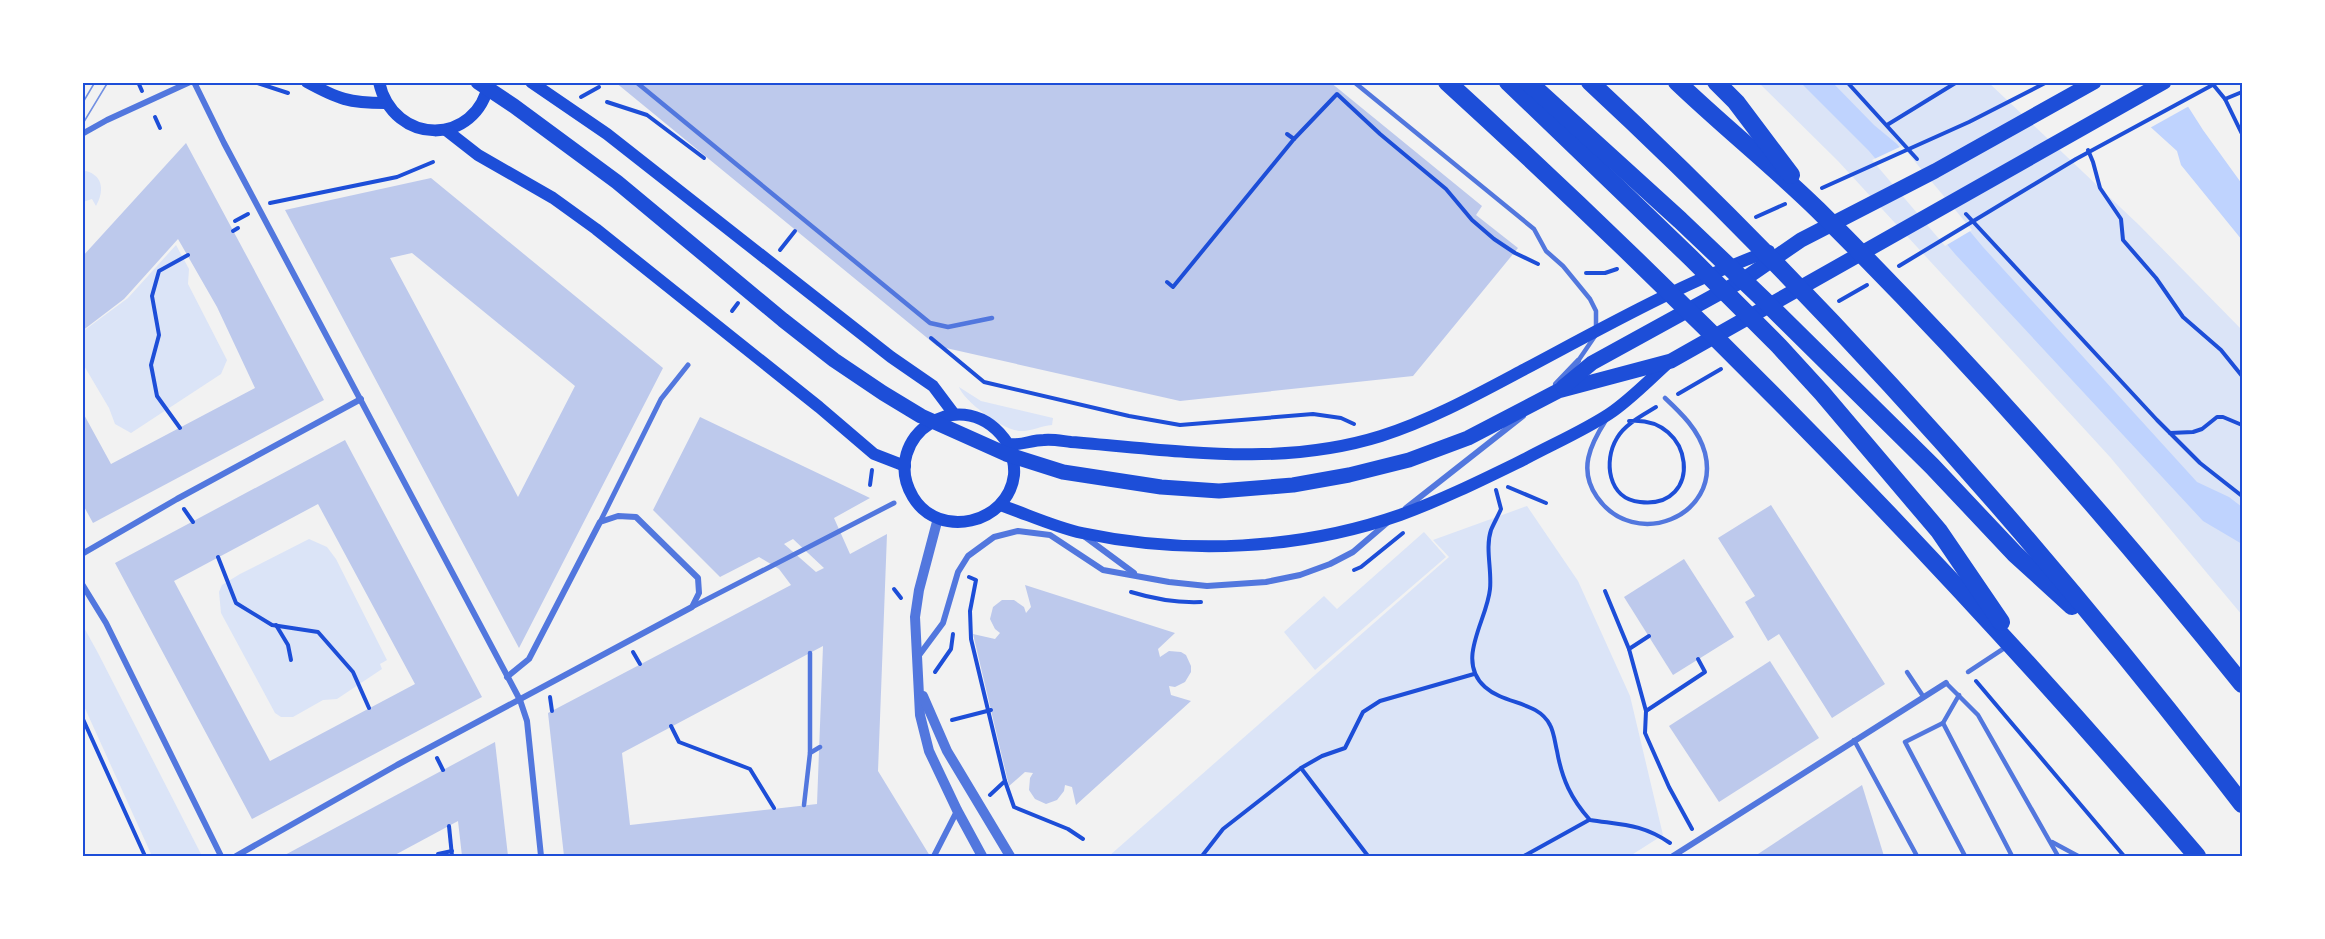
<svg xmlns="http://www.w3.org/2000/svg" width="2325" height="939" viewBox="0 0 2325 939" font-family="'Alegreya Sans',sans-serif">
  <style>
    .green { fill: #dbe4f7 }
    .water { fill: #bfd3fe }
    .pier { fill: #f2f2f2 }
    .building { fill: #bdc9ec; fill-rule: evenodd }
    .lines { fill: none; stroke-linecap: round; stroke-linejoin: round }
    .path { stroke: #1d4ed8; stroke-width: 4 }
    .service { stroke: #5277de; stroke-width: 4.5 }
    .pedestrian { stroke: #5277de; stroke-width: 5 }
    .minor { stroke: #5277de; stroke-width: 6 }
    .tertiary { stroke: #5277de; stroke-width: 10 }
    .secondary { stroke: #1d4ed8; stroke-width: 12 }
    .primary { stroke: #1d4ed8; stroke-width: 15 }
    .motorway { stroke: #1d4ed8; stroke-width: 18 }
    .tram { stroke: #7290e2; stroke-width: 1.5 }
    .neatline { fill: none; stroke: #1d4ed8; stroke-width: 2 }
  </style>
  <rect width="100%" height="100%" fill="#f2f2f2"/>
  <g class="green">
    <path d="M1759,83H1989L2139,225L2242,330V615L2110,457L1838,161Z"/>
    <path d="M86,171C104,176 104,192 96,206L92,199L83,202V172Z"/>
    <path d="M176,245L189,269L188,284L227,360L221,374L131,433L115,424L109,408L83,364L82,332L128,298Z"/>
    <path d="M959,387L981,401L1053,418L1052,425C1041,426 1029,432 1019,431C1001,429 964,401 959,387Z"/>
    <path d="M1527,506L1578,581L1630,696L1663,835L1630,856H1109L1449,557L1433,540Z"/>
    <path d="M1424,532L1446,557L1315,670L1284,632L1324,596L1337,609Z"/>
    <path d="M309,539L327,547L336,559L387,660L380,664L382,669L337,699L323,700L293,717H281L275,713L221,613L219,592L222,585L240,574Z"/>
    <path d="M82,624L98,653L202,856H152L83,704Z"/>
  </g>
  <g class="water">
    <path d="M1801,83H1833L1874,125L1897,144L1983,247L2197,482L2229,497L2242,507V544L2203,521L1955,254L1869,151Z"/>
    <path d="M2102,83H2173L2203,130L2242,184V240L2181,165L2177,151Z"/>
  </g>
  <g class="pier">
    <path d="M2099,82H2177L2191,105L2148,129Z"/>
    <path d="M1902,146L1972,230L1945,246L1872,160Z"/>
  </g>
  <g class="building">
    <path d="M615,82H1330L1482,206L1476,215L1518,248L1413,376L1180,401L937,346Z"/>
    <path d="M186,143L324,400L93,523L82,503V411L111,464L255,388L217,307L178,239L124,299L82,331V257Z"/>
    <path d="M431,178L663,368L519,648L285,210ZM412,253L575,386L518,497L390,258Z"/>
    <path d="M700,417L870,498L834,518L850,554L887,534L878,771L930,856H564L548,713L791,585L779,569L759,557L720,577L653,510ZM793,539L824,568L816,572L784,544ZM823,646L817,804L630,825L622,753Z"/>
    <path d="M345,440L482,697L252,819L115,563ZM318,504L415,684L270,761L174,581Z"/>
    <path d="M1771,505L1885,684L1832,718L1779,634L1768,641L1745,602L1755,596L1718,538Z"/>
    <path d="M1684,559L1734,637L1673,675L1624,597Z"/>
    <path d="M1025,585L1175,633L1158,649L1160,657L1169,651L1181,652L1186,655L1191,666V672L1185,682L1175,687L1169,686L1171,695L1191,701L1076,805L1072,787L1065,785L1064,791L1057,800L1046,804L1035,799L1029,790L1030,778L1033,773L1025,772L1009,786L994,723L973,634L995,639L1000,633L995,629L990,619L993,607L1002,600H1014L1024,607L1026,613L1031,607Z"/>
    <path d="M1770,661L1819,738L1719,802L1669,726Z"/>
    <path d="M495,742L508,856H462L458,821L393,856H283Z"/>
    <path d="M1862,785L1884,856H1755Z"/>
  </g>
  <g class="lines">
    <g class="path">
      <path d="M138,82L142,91"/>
      <path d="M254,82L288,93"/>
      <path d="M1847,82L1917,159"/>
      <path d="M2211,82L2225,99L2242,134"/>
      <path d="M581,97L599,87"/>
      <path d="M2225,99L2242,92"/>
      <path d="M607,102L647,115L704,158"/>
      <path d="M155,117L160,128"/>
      <path d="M1887,125L1957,82"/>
      <path d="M1287,134L1294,139"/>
      <path d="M2088,150L2093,162L2100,188L2121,219L2123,240L2156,278L2183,317L2221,350L2242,376"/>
      <path d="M1822,188L1969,122L2047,82"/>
      <path d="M270,203L397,177L433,162"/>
      <path d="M1966,214L2157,420L2200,463L2242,496"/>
      <path d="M1756,217L1785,204"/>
      <path d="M235,221L248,214"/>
      <path d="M233,231L238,228"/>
      <path d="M780,250L795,231"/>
      <path d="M1899,266L2076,159L2218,82"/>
      <path d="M1586,273H1605L1617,269"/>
      <path d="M1167,282L1173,287L1294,139L1337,94L1380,134L1446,189L1472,220L1494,239L1515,253L1538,264"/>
      <path d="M1839,301L1867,285"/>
      <path d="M732,311L738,303"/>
      <path d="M931,338L984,382L1129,416L1180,425L1313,414L1341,418L1354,424"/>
      <path d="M1678,394L1721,369"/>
      <path d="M1629,421C1696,415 1704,510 1640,502C1608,499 1603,461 1617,438C1625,424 1643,415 1656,407"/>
      <path d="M180,428L157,396L151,365L159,335L152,296L159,271L188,255"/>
      <path d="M2170,433L2193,432L2202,429L2217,417H2223L2242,425"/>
      <path d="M870,485L872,470"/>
      <path d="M1508,487L1546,503"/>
      <path d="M1496,490L1501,509C1498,516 1494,523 1491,530C1485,548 1492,570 1490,589C1487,621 1455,660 1485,687C1505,705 1538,701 1550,725C1554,732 1555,743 1557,751C1562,779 1571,799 1590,820C1623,825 1642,824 1670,843"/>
      <path d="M184,509L193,522"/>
      <path d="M218,557L236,603L272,625L318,632L353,672L369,708"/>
      <path d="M1354,570L1361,567L1403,533"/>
      <path d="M969,577L976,580L970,611L971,639L1005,781L990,795"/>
      <path d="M894,589L901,598"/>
      <path d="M1605,591L1629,649"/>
      <path d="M1131,592C1154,599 1177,603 1201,602"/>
      <path d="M276,625L288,645L291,660"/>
      <path d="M1649,636L1629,649L1646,711L1645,733L1669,787L1692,829"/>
      <path d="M633,652L640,664"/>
      <path d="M935,672L951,649L953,634"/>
      <path d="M1976,681L2124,856"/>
      <path d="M550,697L552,711"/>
      <path d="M1646,711L1705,672L1698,659"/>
      <path d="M82,717L145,856"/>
      <path d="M952,720L991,710"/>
      <path d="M671,726L679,742L750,769L774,808"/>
      <path d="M437,758L443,770"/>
      <path d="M1301,768L1368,856"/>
      <path d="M1005,781L1014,807L1068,829L1083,839"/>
      <path d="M449,826L452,856"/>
      <path d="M438,854L452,851"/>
      <path d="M1202,856L1223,829L1301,768L1322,756L1345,748L1363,712L1380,701L1474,674"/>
      <path d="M1524,856L1589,820"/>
    </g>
    <g class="service">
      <path d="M636,82L930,323L948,327L992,318"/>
      <path d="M1354,82L1534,229L1546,251L1563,266L1590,299L1596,311V327"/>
      <path d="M1578,361L1595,336"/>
      <path d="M1606,420C1590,445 1578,470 1597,497C1634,551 1721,517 1705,453C1699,430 1681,413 1665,398"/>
      <path d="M1907,672L1923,696"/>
      <path d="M1968,672L2006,647"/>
      <path d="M1946,683L1978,715L2058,856"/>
      <path d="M1959,695L1943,723L1905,742L1965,856"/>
      <path d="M1943,723L2012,856"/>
      <path d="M1854,740L1917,856"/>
      <path d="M810,753V653"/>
      <path d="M804,805L810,753L820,747"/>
      <path d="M2052,842L2078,856"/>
    </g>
    <g class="pedestrian">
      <path d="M600,522L661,399L688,365"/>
      <path d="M692,607L894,503"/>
    </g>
    <g class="minor">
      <path d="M194,82L224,143L520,700L527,721L541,856"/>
      <path d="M82,134L107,120L190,82"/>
      <path d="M1556,384L1578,361"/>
      <path d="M1406,508L1523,416"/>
      <path d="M1084,536L1134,573"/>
      <path d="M82,554L177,499L361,399"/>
      <path d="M82,584L106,623L221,856"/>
      <path d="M917,658L943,623L958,572L968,556L994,537L1018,531L1050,535L1103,570L1169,582L1207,586L1266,582L1300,575L1330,564L1353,552L1388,522"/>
      <path d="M236,856L397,765L692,607L699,593L698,578L636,517L618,516L600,522L529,659L507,677"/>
      <path d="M934,856L957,811"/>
      <path d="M1673,856L1946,683"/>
    </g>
    <g class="tertiary">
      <path d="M938,518L919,590L915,617L920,715L929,751L957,810L982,856"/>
      <path d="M923,696L947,751L1010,856"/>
    </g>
    <g class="secondary">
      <path d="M307,82C338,99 349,103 385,103"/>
      <path d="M379,82C393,146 477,147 489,82"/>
      <path d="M531,82L607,134L891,357L933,386L954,414"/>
      <path d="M446,130L478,155L553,198L596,229L819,407L874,454L905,466"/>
      <path d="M1008,444C1012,454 1015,464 1014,475C1008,524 939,540 913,497C877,437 965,377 1008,444C1021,446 1031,440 1044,440C1052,439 1062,441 1071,442C1174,450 1279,468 1381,436C1431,420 1478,394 1525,369C1604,327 1684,282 1769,251"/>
      <path d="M1000,505C1027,514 1054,527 1082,533C1186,555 1300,550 1400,515C1444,499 1484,479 1525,459C1553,444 1583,431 1609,414C1630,400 1649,380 1668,363"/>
    </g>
    <g class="primary">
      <path d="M478,82L514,106L617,182L783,320L834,360L883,393L921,416L1006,454L1063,472L1161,487L1219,491L1293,485L1349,475L1409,460L1468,438L1558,391L1671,361L2164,82"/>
      <path d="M1563,387L1592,363L1743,280L1801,240L1935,171L2094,82"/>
    </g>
    <g class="motorway">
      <path d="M1447,82C1713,325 1964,583 2197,856"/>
      <path d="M1508,82L1691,258L1779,346L1822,393L1939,531L2001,622"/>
      <path d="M1528,82L1680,220L1764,300L1932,466L2015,554L2072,606"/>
      <path d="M1590,82C1828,303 2044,547 2242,804"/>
      <path d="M1677,82C1723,126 1773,166 1818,210C1969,360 2110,519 2242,684"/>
      <path d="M1716,82L1736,102L1791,175"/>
    </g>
    <g class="tram">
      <path d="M82,104L95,82"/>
      <path d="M82,125L108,82"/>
    </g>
  </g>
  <rect width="2325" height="939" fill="none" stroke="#ffffff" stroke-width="168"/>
  <rect x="84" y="84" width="2157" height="771" class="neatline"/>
</svg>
